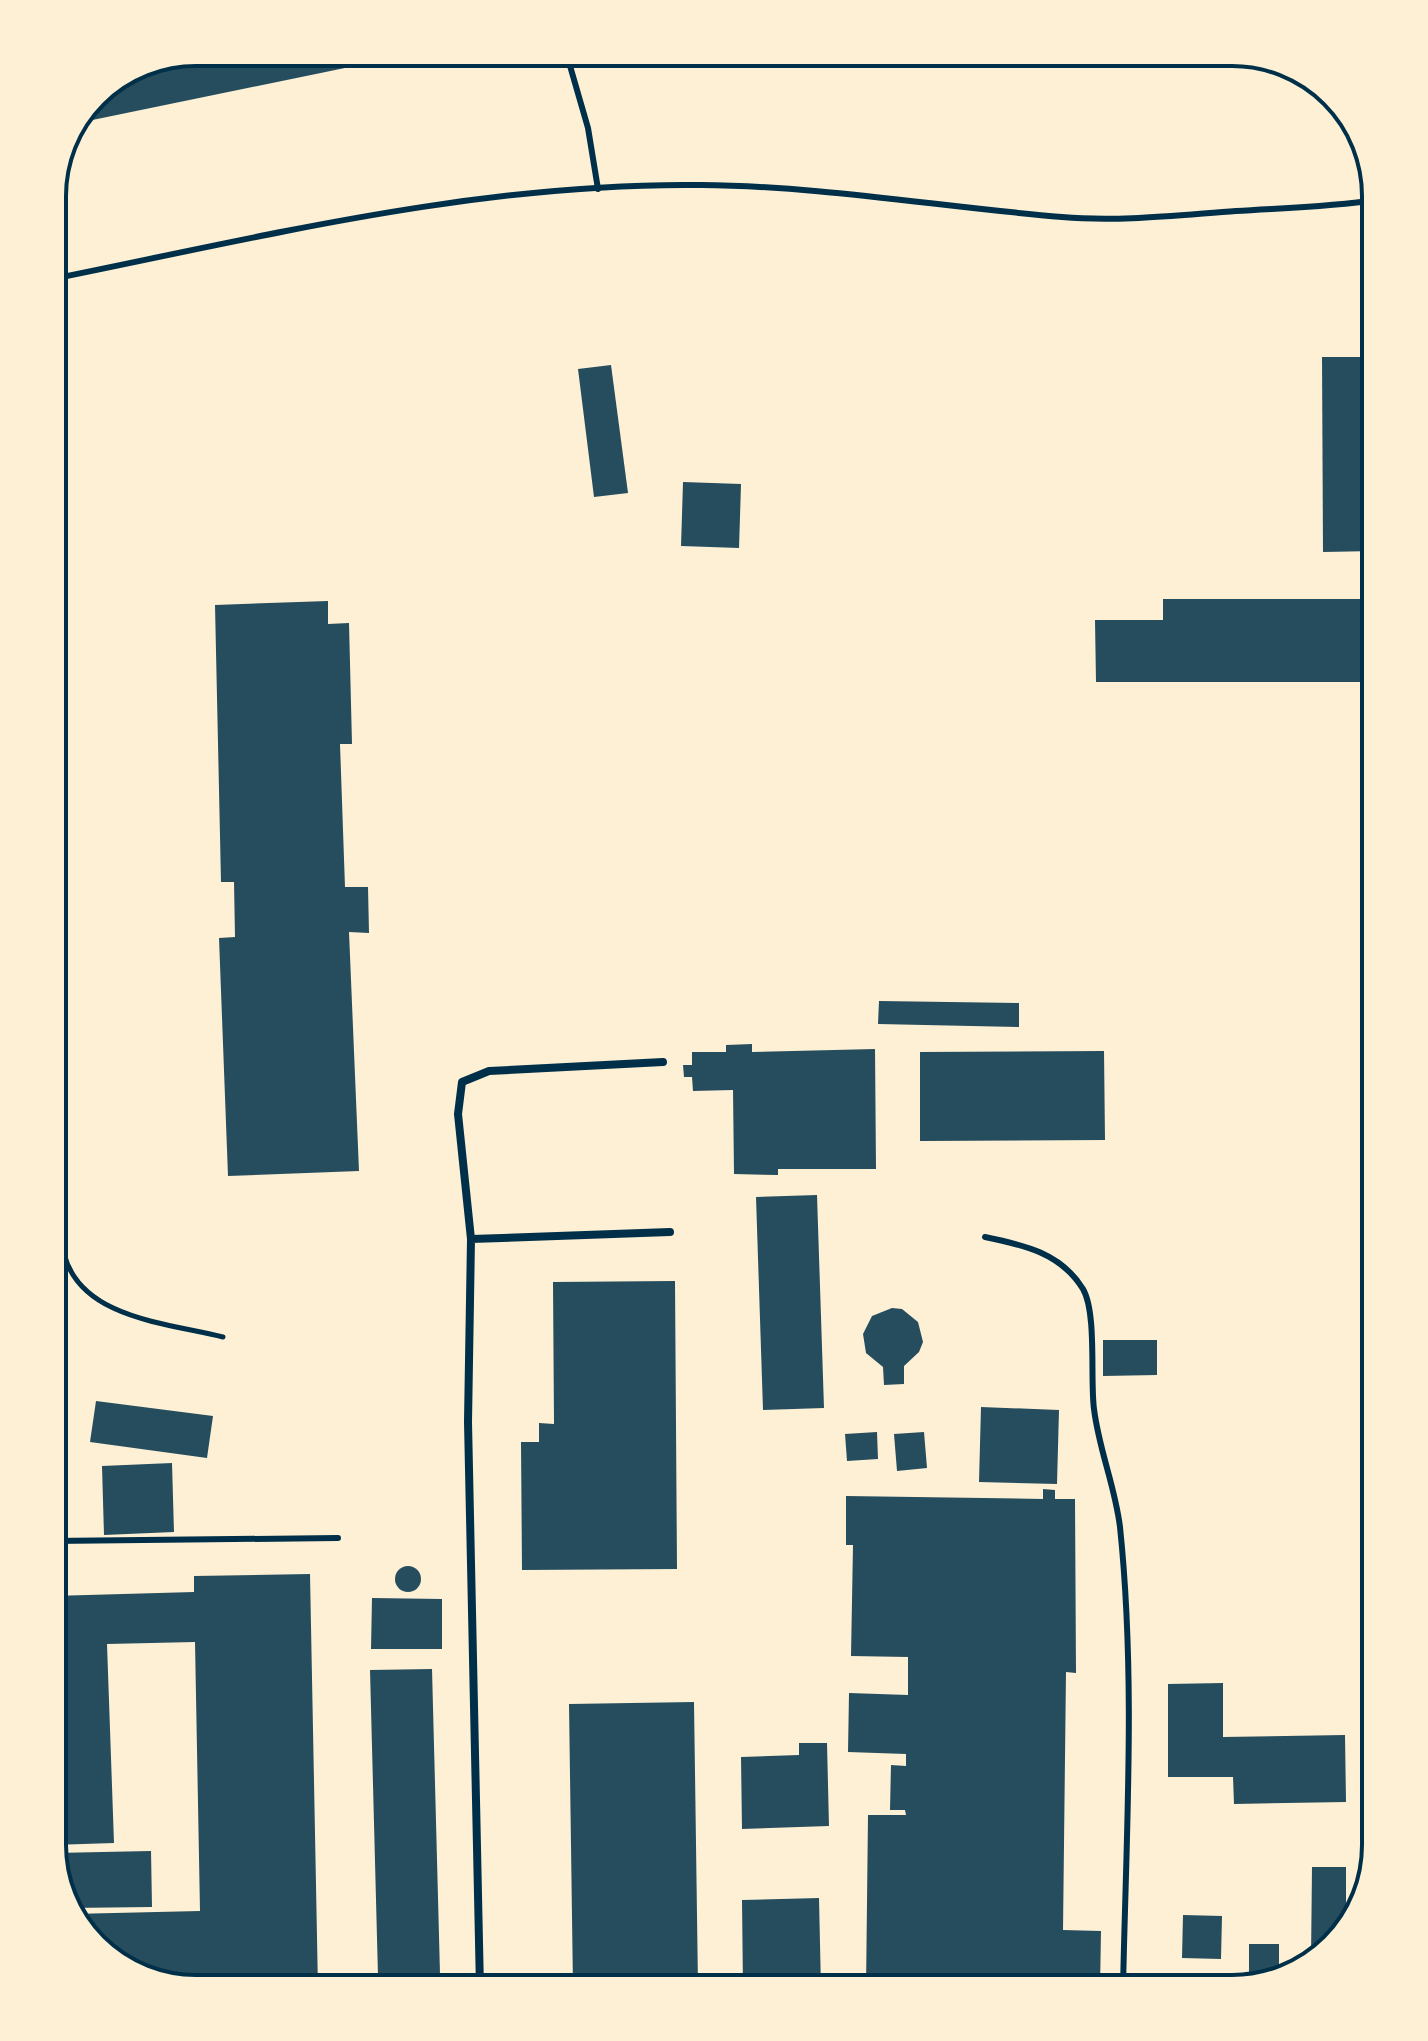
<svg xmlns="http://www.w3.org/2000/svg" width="1428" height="2041" viewBox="0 0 1428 2041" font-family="'DM Sans',sans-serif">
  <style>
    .building { fill: #264d5e }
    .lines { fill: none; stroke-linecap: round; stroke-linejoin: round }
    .path { stroke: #003049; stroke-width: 5 }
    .service { stroke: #003049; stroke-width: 6 }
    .minor { stroke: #003049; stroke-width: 8 }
    .rim { fill: none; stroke: #003049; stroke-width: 4 }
  </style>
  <rect width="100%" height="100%" fill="#fdf0d5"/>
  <g class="building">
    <path d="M196,52H371L374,62L73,124L101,88Z"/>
    <path d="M1322,357H1376V551L1323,552Z"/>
    <path d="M611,365L628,493L594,497L578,369Z"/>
    <path d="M683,482L741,484L739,548L681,546Z"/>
    <path d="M1163,599H1376V682H1096L1095,620H1163Z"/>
    <path d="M328,601V624L349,623L352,744H340L345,887H368L369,933L349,932L359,1171L228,1176L219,938L235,937L234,882H221L215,605Z"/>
    <path d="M879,1001L1019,1003V1027L878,1024Z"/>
    <path d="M752,1044V1052L875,1049L876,1169H778V1175L734,1174L733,1090L693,1091L692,1077H684L683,1065H692V1052H726V1045Z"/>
    <path d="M1104,1051L1105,1140L920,1141V1052Z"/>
    <path d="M817,1195L824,1408L763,1410L756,1197Z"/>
    <path d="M675,1281L677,1569L522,1570L521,1442H539V1423L554,1424L553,1282Z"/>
    <path d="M892,1308L902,1309L918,1322L923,1342L919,1352L904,1366V1384L884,1385L883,1367L866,1353L863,1334L872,1316Z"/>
    <path d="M1103,1340H1157V1375L1103,1376Z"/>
    <rect x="52" y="1381" width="14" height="47"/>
    <path d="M96,1401L213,1416L207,1458L90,1442Z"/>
    <path d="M981,1407L1059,1410L1057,1484L979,1482Z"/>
    <path d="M877,1432L878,1459L847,1461L845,1434Z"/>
    <path d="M924,1432L927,1468L897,1471L894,1434Z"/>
    <path d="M172,1463L174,1532L104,1535L102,1466Z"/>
    <path d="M1043,1489L1055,1490V1499H1075L1076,1673L1066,1672L1063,1930L1101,1931L1100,1989H866L868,1815H906L905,1810H890L891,1765L906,1766V1754L848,1752L849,1693L908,1695V1657L851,1656L853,1545H846V1496L1043,1499Z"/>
    <circle cx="408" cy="1579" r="13"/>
    <path d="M310,1574L318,1989H187L123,1970L71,1914L200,1911L195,1642L107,1644L114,1843L52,1845V1596L194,1592V1576Z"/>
    <path d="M372,1598L442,1599V1649H371Z"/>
    <path d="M432,1669L440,1974L378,1976L370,1670Z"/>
    <path d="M1223,1683V1737L1345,1735L1346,1802L1234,1804L1233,1777H1168V1684Z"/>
    <path d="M694,1702L698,1986L573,1987L569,1704Z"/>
    <path d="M799,1743H827L829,1826L742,1829L741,1757L799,1755Z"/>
    <path d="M151,1851L152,1907L69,1908L54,1853Z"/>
    <path d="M1312,1867H1346V1928L1315,1959H1311Z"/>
    <path d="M819,1898L821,1989H743L742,1900Z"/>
    <path d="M1183,1915L1222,1916L1221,1959L1182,1958Z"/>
    <path d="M1249,1944H1279V1977L1249,1985Z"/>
  </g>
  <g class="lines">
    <path class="path" d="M52,1064L64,1254C81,1319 168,1323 223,1337"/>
    <g class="service">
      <path d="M566,52L588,128L598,189"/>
      <path d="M52,279C265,236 483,182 701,185C823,186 941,207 1062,217C1119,222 1179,215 1236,211C1282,208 1330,207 1376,200"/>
      <path d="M985,1237C1024,1245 1061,1253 1083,1289C1097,1313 1090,1380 1094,1409C1099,1450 1115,1486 1120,1527C1136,1680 1126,1836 1123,1989"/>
      <path d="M52,1541L338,1538"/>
    </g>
    <g class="minor">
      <path d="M471,1239L458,1114L462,1082L489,1071L663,1062"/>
      <path d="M480,1989L468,1422L471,1239L670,1232"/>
    </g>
  </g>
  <path d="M0 0H1428V2041H0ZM196 66H1232A130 130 0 0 1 1362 196V1845A130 130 0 0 1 1232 1975H196A130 130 0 0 1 66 1845V196A130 130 0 0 1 196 66Z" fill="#fdf0d5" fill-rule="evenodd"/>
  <path class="rim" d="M196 66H1232A130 130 0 0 1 1362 196V1845A130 130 0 0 1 1232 1975H196A130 130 0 0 1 66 1845V196A130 130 0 0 1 196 66Z"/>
</svg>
